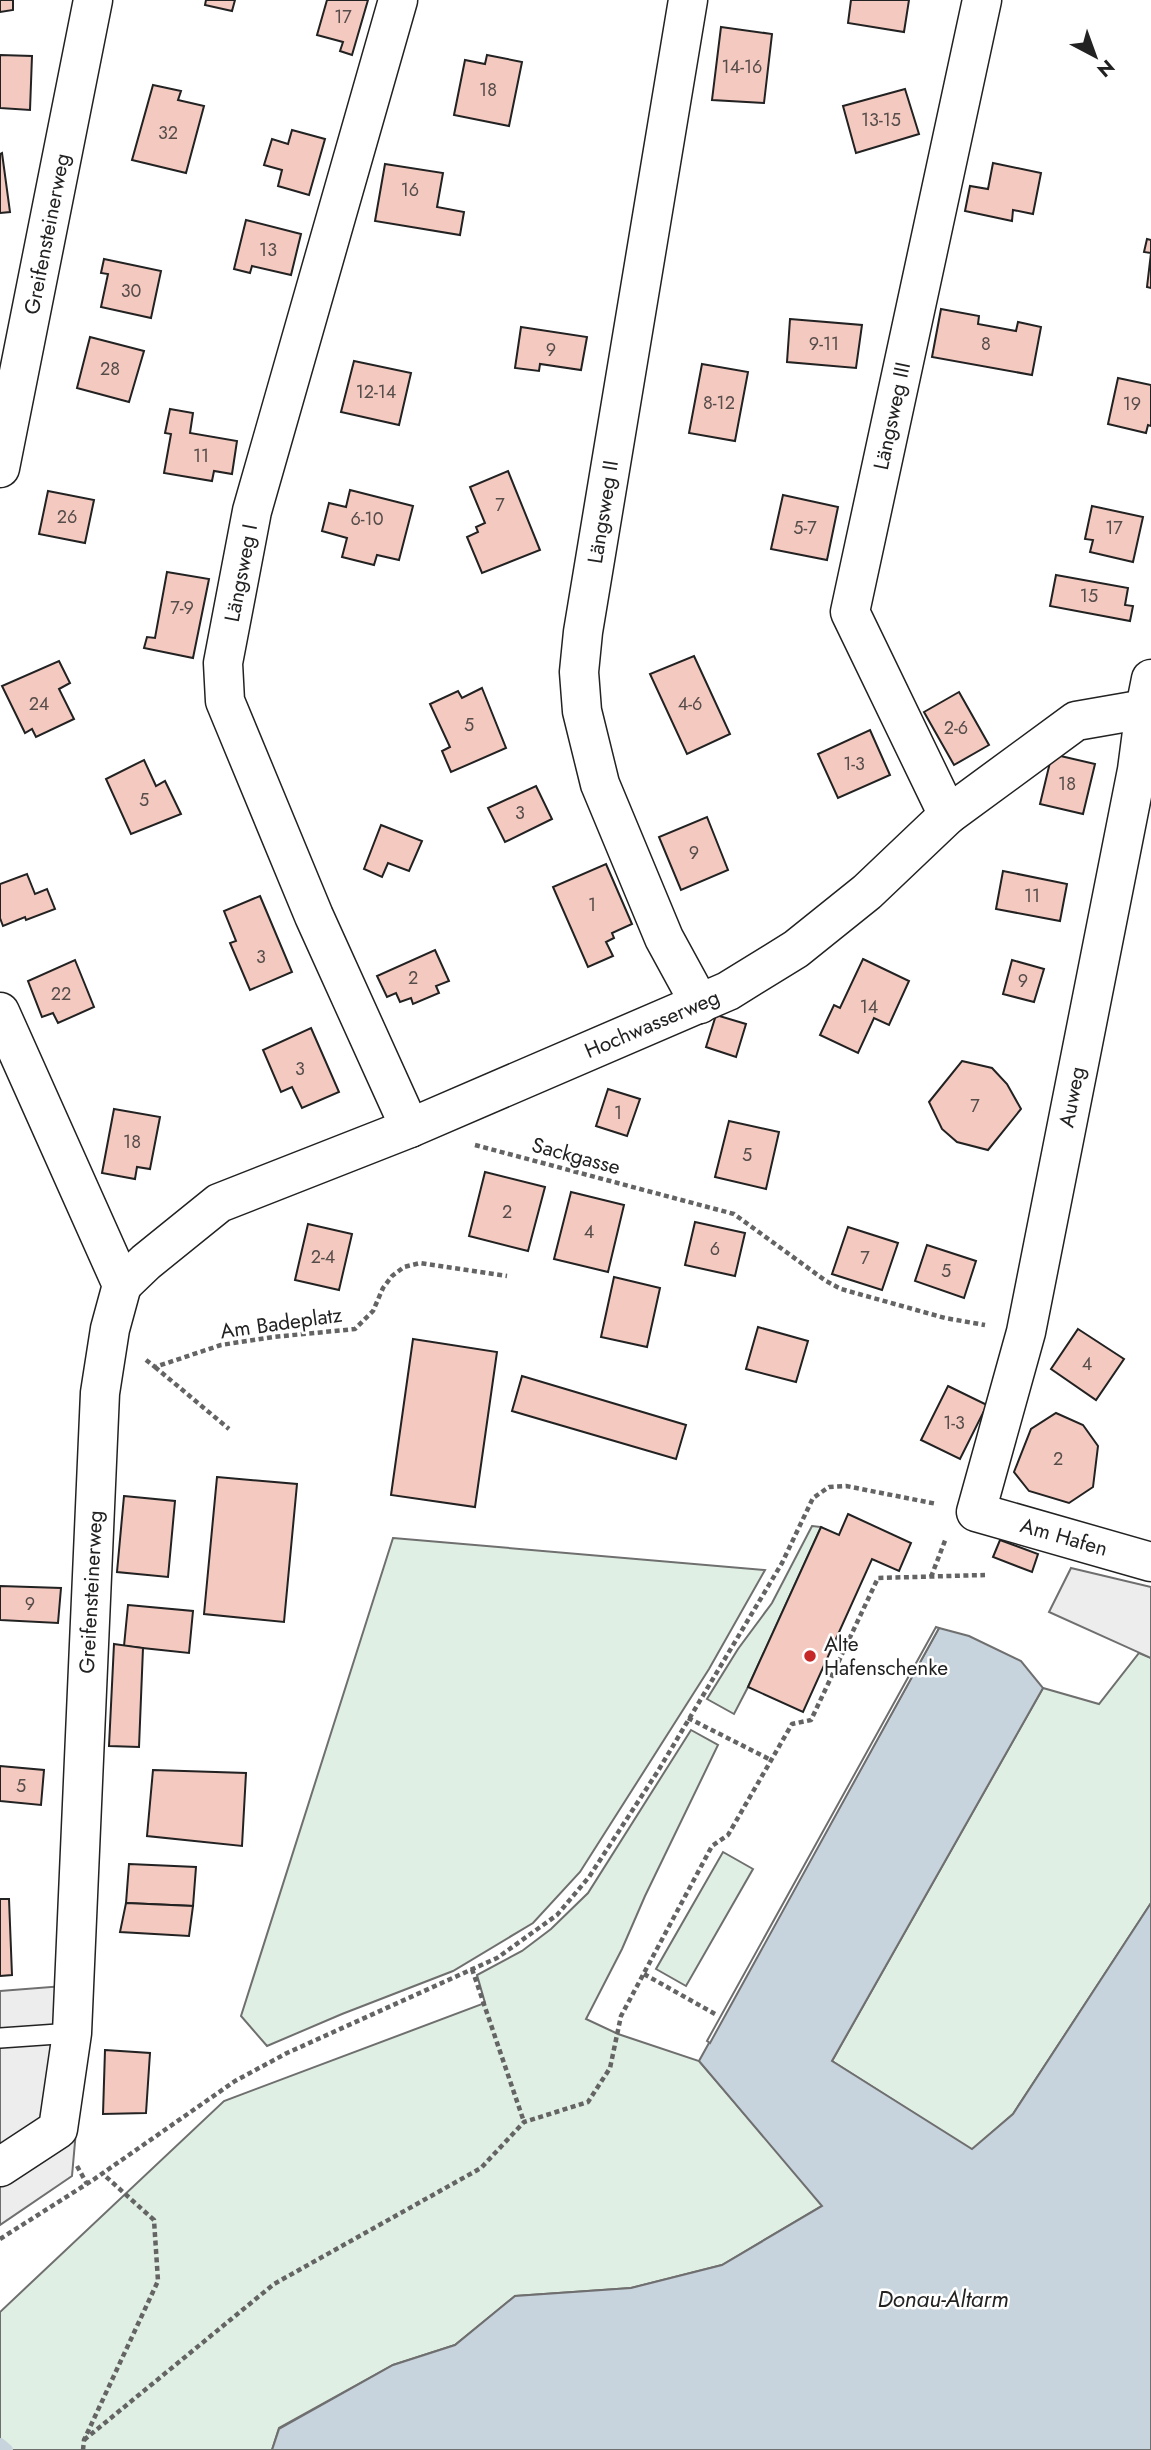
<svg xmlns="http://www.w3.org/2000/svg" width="1151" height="2450" viewBox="0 0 1151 2450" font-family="Jost,sans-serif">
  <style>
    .green { fill: #e0efe3; stroke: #6f6f6f; stroke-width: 2 }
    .parking { fill: #ededed; stroke: #6f6f6f; stroke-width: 2 }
    .water { fill: #c7d3dd; stroke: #6f6f6f; stroke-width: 2 }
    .pier { fill: #fff; stroke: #6f6f6f; stroke-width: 2 }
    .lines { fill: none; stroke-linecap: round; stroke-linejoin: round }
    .stream { stroke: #c7d3dd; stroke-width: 12 }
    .building { fill: #f3c9c0; stroke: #222; stroke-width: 2 }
    .lane-casing { stroke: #222; stroke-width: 22 }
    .street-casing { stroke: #222; stroke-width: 41 }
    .path { stroke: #646464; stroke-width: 4.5; stroke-dasharray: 5 3.5; stroke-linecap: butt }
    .lane { stroke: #fff; stroke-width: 19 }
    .street { stroke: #fff; stroke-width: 38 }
    .poi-dot { fill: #c62828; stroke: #fff; stroke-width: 2.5 }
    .labels { text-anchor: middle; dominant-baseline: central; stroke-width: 5; stroke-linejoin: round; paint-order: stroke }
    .number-label { font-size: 18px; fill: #564c4a }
    .street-label { font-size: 21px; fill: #222; stroke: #fff }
    .poi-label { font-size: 21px; fill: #222; stroke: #fff; text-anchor: start }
    .water-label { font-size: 23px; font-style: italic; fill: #222; stroke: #fff }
  </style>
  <rect width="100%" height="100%" fill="#fff"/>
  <g class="green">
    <path d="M812,1526L821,1527L748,1687L734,1714L707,1699L738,1649L772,1603Z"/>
    <path d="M393,1538L765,1570L709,1669L580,1872L533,1923L453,1971L342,2014L267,2046L241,2016Z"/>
    <path d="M1139,1653L1151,1658V1903L1013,2114L972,2150L832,2061L1043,1688L1099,1704Z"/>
    <path d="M691,1730L718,1745L645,1896L622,1949L586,2019L618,2034L699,2061L823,2205L722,2265L631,2288L515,2296L455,2345L393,2365L279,2428L272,2450H0V2312L224,2101L485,2003L477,1975L522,1951L551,1929L588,1893Z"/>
    <path d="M723,1852L753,1869L686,1986L656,1969Z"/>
  </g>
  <g class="parking">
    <path d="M1071,1568L1151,1587V1658L1049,1612Z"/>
    <path d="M89,1984L72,2176L0,2225V1991Z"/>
  </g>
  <path class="water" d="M939,1628L969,1636L1021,1661L1043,1688L832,2061L972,2149L1013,2114L1151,1903V2450H272L279,2429L393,2365L455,2345L515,2296L631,2288L722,2265L822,2206L699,2061Z"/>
  <path class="pier" d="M936,1627L939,1628L710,2043L707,2041Z"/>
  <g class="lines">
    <path class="stream" d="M0,2444L7,2450"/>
  </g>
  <g class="building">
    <path d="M0,0H13V10L0,12Z"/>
    <path d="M206,0H235L232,11L205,5Z"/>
    <path d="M327,0H368L352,55L340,51L343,42L317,35Z"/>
    <path d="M851,0H909L904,32L848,23Z"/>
    <path d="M721,27L772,34L764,103L712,100Z"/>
    <path d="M0,55L32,56L30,110L0,108Z"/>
    <path d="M487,55L522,62L509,126L454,115L465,60L485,64Z"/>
    <path d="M153,85L181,91L178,100L204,106L186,173L132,160Z"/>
    <path d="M905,89L919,134L856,153L843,106Z"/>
    <path d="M292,130L325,139L309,195L278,186L282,170L264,165L272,139L288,144Z"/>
    <path d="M2,153L10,212L0,213V154Z"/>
    <path d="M993,163L1041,173L1033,214L1013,210L1012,221L965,211L970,186L988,189Z"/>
    <path d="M385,164L443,173L437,207L464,212L460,235L375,221Z"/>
    <path d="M246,220L301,234L291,275L252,266L250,273L234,269Z"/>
    <path d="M1147,239L1151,240V288L1147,287L1151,253L1144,252Z"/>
    <path d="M104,259L161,271L151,318L101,307L108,274L101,273Z"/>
    <path d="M941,309L979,316L978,324L1016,331L1018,322L1041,327L1032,375L932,357Z"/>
    <path d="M790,319L862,325L856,368L787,362Z"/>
    <path d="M521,327L587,337L581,370L540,364L539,371L515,368Z"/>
    <path d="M90,337L144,351L129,402L77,388Z"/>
    <path d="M354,361L411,373L399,425L341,412Z"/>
    <path d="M702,364L748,372L735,441L689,433Z"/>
    <path d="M1118,378L1151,385V426L1148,425L1146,433L1108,424Z"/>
    <path d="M170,409L193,413L190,433L237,441L232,474L214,471L212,481L164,473L171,434L165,433Z"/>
    <path d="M508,471L540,550L482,573L467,537L478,532L476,527L485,523L470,487Z"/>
    <path d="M350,490L413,506L399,560L377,555L374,565L342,557L347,538L322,531L329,503L346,507Z"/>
    <path d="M48,491L94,500L85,543L39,534Z"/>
    <path d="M783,495L838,507L827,560L771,549Z"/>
    <path d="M1092,506L1143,517L1133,562L1090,552L1093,540L1085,539Z"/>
    <path d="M167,572L209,579L193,658L144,648L147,637L155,638Z"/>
    <path d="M1056,575L1128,588L1125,605L1133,606L1130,621L1050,606Z"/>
    <path d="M694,656L730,734L687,754L650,674Z"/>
    <path d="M59,661L70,683L59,689L74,719L36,737L32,729L25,733L2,686Z"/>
    <path d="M482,688L506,748L451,772L442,751L450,747L430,704L458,691L462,698Z"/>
    <path d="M959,692L989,745L954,765L924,712Z"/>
    <path d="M870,730L890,775L838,798L818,754Z"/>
    <path d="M1052,754L1095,764L1083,814L1040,804Z"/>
    <path d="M144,760L156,786L165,781L181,814L131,834L106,779Z"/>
    <path d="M536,786L552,819L505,842L488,808Z"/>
    <path d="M707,817L728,870L681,890L659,837Z"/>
    <path d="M381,825L422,841L409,871L388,863L382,877L364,869Z"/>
    <path d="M606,864L632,924L612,933L614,938L606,942L613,956L588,967L553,887Z"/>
    <path d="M1003,871L1067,884L1060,921L996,909Z"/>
    <path d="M27,874L35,894L47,889L55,909L26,920L25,917L3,926L0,918V884Z"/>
    <path d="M260,896L292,972L250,990L230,943L236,941L224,911Z"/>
    <path d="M435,950L449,981L436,986L439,993L413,1004L411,998L400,1002L396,993L387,997L377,976Z"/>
    <path d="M863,959L909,981L889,1025L874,1018L858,1053L820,1035L834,1005L840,1008Z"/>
    <path d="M75,960L94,1007L58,1023L53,1013L42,1017L28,981Z"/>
    <path d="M1012,960L1044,969L1034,1002L1003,994Z"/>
    <path d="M716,1015L746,1024L736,1057L706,1047Z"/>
    <path d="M311,1028L339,1092L302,1108L292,1087L281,1092L263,1050Z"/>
    <path d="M962,1061L992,1068L1007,1084L1021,1109L988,1150L957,1142L942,1129L929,1102Z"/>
    <path d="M608,1089L640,1099L627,1136L596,1126Z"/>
    <path d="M114,1109L160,1117L150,1169L137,1167L135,1179L102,1173Z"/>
    <path d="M729,1121L779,1132L766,1189L715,1177Z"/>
    <path d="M485,1172L545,1187L528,1251L469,1236Z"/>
    <path d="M571,1192L624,1205L608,1272L554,1259Z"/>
    <path d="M695,1222L745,1233L735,1276L685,1265Z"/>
    <path d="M308,1224L352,1234L339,1290L295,1280Z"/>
    <path d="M848,1227L898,1243L882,1290L832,1274Z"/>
    <path d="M927,1245L976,1261L964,1298L915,1281Z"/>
    <path d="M614,1277L660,1288L647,1347L601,1337Z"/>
    <path d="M758,1327L808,1341L796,1382L746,1369Z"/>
    <path d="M1078,1329L1124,1359L1096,1400L1051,1369Z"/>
    <path d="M413,1339L497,1352L475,1507L391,1495Z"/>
    <path d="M522,1376L686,1425L676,1459L512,1411Z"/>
    <path d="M948,1386L987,1405L960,1459L921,1440Z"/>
    <path d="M1056,1413L1083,1425L1098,1446L1093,1487L1069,1503L1029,1491L1014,1472L1031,1429Z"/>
    <path d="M217,1477L297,1484L284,1622L204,1614Z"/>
    <path d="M124,1496L175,1501L168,1577L117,1572Z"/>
    <path d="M848,1514L911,1543L899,1571L872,1559L803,1712L748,1687L821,1527L839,1535Z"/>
    <path d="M1000,1540L1038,1554L1032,1572L993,1557Z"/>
    <path d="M0,1586L61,1588L58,1623L0,1620Z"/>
    <path d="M128,1605L193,1611L189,1653L124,1646Z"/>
    <path d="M114,1644L143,1648L139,1747L109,1746Z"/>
    <path d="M0,1766L44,1770L41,1805L0,1801Z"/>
    <path d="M153,1770L246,1773L242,1846L147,1836Z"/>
    <path d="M129,1864L196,1867L193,1906L126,1903Z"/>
    <path d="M0,1899H9L12,1975L0,1976Z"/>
    <path d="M126,1903L193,1906L189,1936L120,1932Z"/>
    <path d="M105,2050L150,2053L146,2113L103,2114Z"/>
  </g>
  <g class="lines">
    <defs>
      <path id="lane" d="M0,2038L72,2033"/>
      <g id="street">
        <path d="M398,0L252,511L223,663L225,701L314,916L410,1128"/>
        <path d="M688,0L583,632L579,672L582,711L600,784L664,938L700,1004"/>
        <path d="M0,468L93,0"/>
        <path d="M1151,679L1145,709L1137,770L1026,1332L976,1512L1151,1562"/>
        <path d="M948,815L850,612L982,0"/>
        <path d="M0,1012L122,1285L110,1329L100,1393L72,2033L58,2129L0,2167"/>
        <path d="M122,1285L146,1262L219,1203L410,1128L728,991L796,949L867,892L948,815L1076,721L1145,709"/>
      </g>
    </defs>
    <use href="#lane" class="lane-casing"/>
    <use href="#street" class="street-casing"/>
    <g class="path">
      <path d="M475,1145L734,1214L826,1281L841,1289L945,1318L985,1325"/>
      <path d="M146,1360L155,1367L221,1345L273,1337L355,1329L373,1311L383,1288L392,1276L404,1267L420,1263L507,1276"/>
      <path d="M155,1367L229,1429"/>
      <path d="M931,1577L946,1538"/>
      <path d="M688,1718L771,1760"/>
      <path d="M472,1969L524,2122"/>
      <path d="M644,1974L715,2014"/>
      <path d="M77,2166L87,2184"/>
      <path d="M0,2239L93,2180L235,2081L287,2053L497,1958L557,1915L589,1877L658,1771L782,1563L813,1498L829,1487L846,1486L937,1504"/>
      <path d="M84,2440L274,2284L481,2168L524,2122L588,2102L610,2068L621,2016L712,1846L728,1835L792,1724L811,1720L878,1578L985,1575"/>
      <path d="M83,2450L84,2440L158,2281L154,2220L103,2174"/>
    </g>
    <use href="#lane" class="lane"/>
    <use href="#street" class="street"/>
  </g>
  <circle class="poi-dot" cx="810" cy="1656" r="7"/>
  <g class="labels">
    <g class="number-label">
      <text x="343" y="17">17</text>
      <text x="742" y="67">14-16</text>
      <text x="488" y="90">18</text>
      <text x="881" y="120">13-15</text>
      <text x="168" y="133">32</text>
      <text x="410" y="190">16</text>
      <text x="268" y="250">13</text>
      <text x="131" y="291">30</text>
      <text x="824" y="344">9-11</text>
      <text x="986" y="344">8</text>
      <text x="551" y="350">9</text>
      <text x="110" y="369">28</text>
      <text x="376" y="392">12-14</text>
      <text x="719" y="403">8-12</text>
      <text x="1132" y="404">19</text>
      <text x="201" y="456">11</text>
      <text x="500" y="505">7</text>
      <text x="67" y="517">26</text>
      <text x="367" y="519">6-10</text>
      <text x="805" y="528">5-7</text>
      <text x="1114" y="528">17</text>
      <text x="1089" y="596">15</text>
      <text x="182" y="608">7-9</text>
      <text x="39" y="704">24</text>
      <text x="690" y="704">4-6</text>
      <text x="469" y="725">5</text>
      <text x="956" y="728">2-6</text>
      <text x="854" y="764">1-3</text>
      <text x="1067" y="784">18</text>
      <text x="144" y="800">5</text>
      <text x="520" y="813">3</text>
      <text x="694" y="853">9</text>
      <text x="1032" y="896">11</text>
      <text x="592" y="905">1</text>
      <text x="261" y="957">3</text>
      <text x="413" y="978">2</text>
      <text x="1023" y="981">9</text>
      <text x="61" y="994">22</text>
      <text x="869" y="1007">14</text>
      <text x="300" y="1069">3</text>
      <text x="975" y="1106">7</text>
      <text x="618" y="1113">1</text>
      <text x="132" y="1142">18</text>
      <text x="747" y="1155">5</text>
      <text x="507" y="1212">2</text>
      <text x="589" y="1232">4</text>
      <text x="715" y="1249">6</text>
      <text x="323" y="1257">2-4</text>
      <text x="865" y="1258">7</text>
      <text x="946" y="1271">5</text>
      <text x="1087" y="1364">4</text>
      <text x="954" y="1423">1-3</text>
      <text x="1058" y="1459">2</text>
      <text x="30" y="1604">9</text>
      <text x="21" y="1786">5</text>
    </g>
    <g class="street-label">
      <text transform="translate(47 234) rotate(-79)">Greifensteinerweg</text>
      <text transform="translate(892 416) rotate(-78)">Längsweg III</text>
      <text transform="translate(603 512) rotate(-81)">Längsweg II</text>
      <text transform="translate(241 573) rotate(-79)">Längsweg I</text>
      <text transform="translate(652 1024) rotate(-23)">Hochwasserweg</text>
      <text transform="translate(1072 1097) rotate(-79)">Auweg</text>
      <text transform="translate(576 1156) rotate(15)">Sackgasse</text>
      <text transform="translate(281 1323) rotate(-8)">Am Badeplatz</text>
      <text transform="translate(1064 1537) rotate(16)">Am Hafen</text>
      <text transform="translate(91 1592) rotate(-87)">Greifensteinerweg</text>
    </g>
    <g class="poi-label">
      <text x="824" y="1644">Alte<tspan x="824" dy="24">Hafenschenke</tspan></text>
    </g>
    <g class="water-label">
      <text x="943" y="2299">Donau-Altarm</text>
    </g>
  </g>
  <g transform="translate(1095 56) rotate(139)" stroke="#ffffff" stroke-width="5" paint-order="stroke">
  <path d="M0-5L12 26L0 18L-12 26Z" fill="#222222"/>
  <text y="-10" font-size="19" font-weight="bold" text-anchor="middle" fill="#222222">N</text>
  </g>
</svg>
